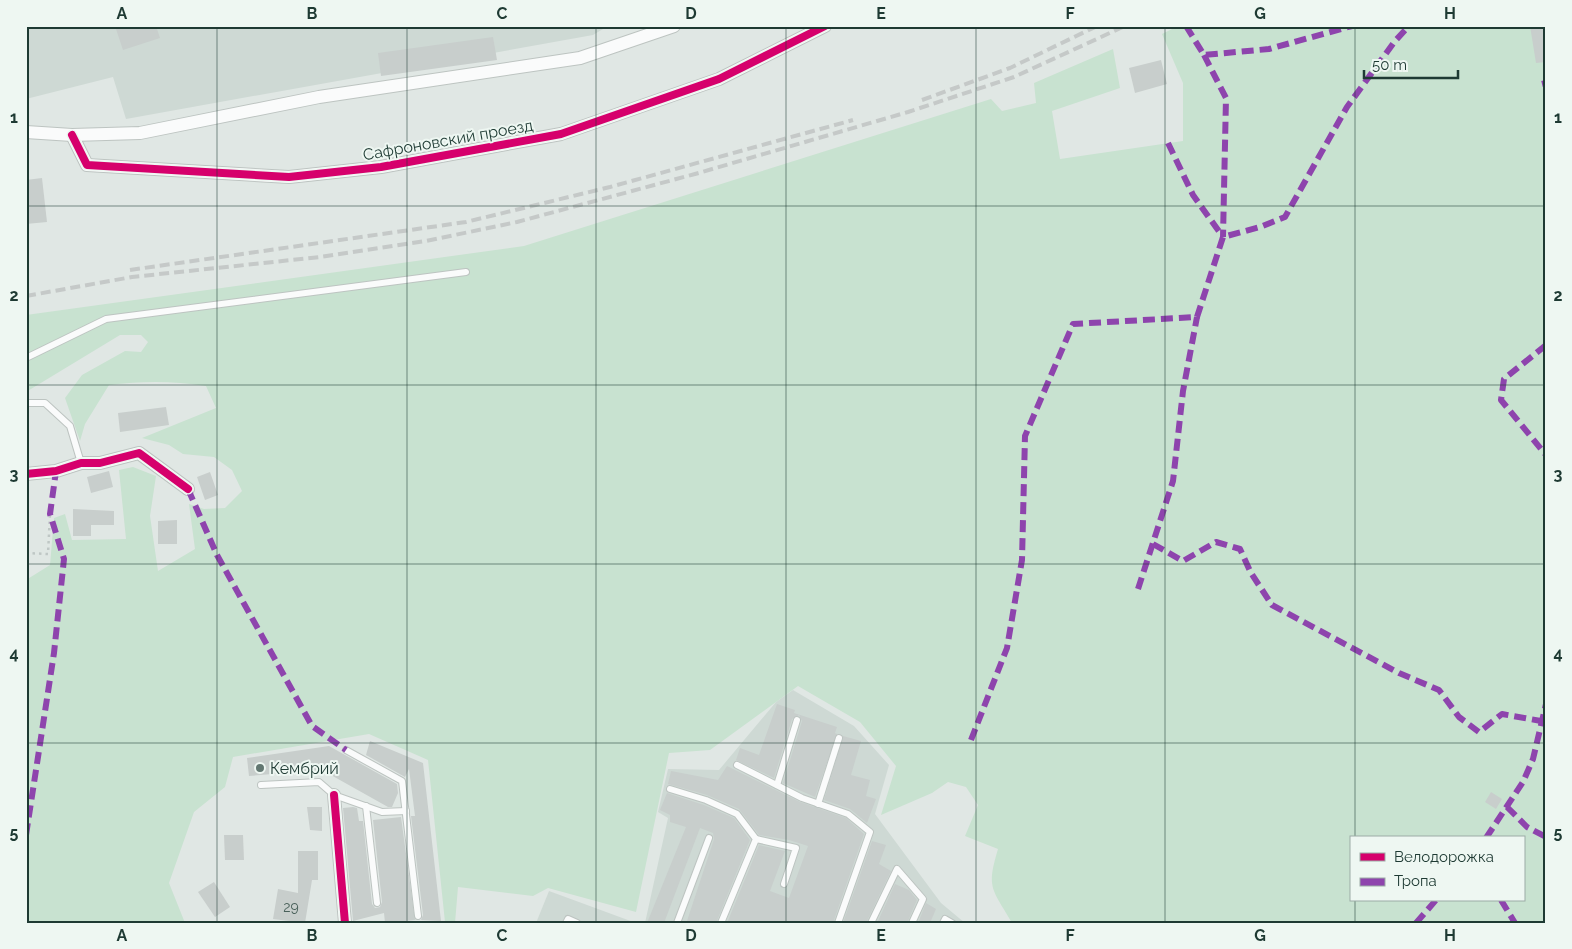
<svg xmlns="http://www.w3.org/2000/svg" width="1572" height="949" viewBox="0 0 1572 949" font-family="Raleway,sans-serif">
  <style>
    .built { fill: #ced9d4 }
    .green { fill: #c8e2d0; fill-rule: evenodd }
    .building { fill: #c8cecc }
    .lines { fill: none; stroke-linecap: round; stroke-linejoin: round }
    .service-casing { stroke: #bdc4c1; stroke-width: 8 }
    .minor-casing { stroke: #bdc4c1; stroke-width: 14 }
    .path { stroke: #bfc7c5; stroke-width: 2.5; stroke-dasharray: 2.5 4; stroke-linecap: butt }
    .service { stroke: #fafbfb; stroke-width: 6 }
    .minor { stroke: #fafbfb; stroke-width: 12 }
    .rail { stroke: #c5c9c8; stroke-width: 4; stroke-dasharray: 10 5; stroke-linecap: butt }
    .quiet { stroke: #8e44ad; stroke-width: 6; stroke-dasharray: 12 6; stroke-linecap: butt }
    .cycleway-casing { stroke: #eef7f2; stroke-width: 11 }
    .cycleway { stroke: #d6006c; stroke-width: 8 }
    .grid { fill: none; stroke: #1e3a33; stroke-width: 1; stroke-opacity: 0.55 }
    .poi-dot { fill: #627771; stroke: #eef7f2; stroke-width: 2 }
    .labels { text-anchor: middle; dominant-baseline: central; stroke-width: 4; stroke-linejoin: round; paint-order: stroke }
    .number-label { font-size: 14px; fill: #49605a }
    .street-label { font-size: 16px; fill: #1e3a33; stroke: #eef7f2 }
    .poi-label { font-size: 16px; fill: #1e3a33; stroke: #eef7f2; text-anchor: start }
    .neatline { fill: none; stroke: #1e3a33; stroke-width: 2 }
    .grid-label { font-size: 16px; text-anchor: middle; font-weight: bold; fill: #1e3a33 }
  </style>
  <rect width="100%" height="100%" fill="#e0e7e4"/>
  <g class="built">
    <path d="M26,26H608L593,35L126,119L113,77L26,99Z"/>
    <path d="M793,690L854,726L889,765L875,814L941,903L965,923H645L668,818L658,812L668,769L719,770L776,702Z"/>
    <path d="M549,891L636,923H536Z"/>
  </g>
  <path class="green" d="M1178,26H1546V923H1012C992,888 986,889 998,849L965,836L978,805L966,787L948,782L932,793L881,815L896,766L860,722L798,686L710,750L669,753L636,912L548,888L533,896L458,887L455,923H441L445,922L428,760L369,734L233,757L225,787L194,812L169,883L185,923H26V580L50,565L54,518L65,514L72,540L126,539L119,470L133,467L156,476L150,516L158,571L195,549L189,504L204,509L225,508L242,491L232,470L214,457L183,454L169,445L142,438L216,408L206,386C173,381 143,381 109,385L85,424L80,441L65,398L82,375L125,351L141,352L148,342L141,335H120L26,392V315L524,246L991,99L1002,111L1036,103L1034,83L1113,49L1120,88L1052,111L1060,159L1183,141V83L1162,34ZM1351,838H1523V900H1351Z"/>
  <g class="building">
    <path d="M115,26H156L160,38L123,50Z"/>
    <path d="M1530,26H1546V62L1536,63Z"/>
    <path d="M493,37L497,60L381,76L378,53Z"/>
    <path d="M1161,60L1167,84L1135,93L1129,68Z"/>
    <path d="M42,178L47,222L26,224V180Z"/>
    <path d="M166,407L169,425L120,432L118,413Z"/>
    <path d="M109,471L113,487L91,493L87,477Z"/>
    <path d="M210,472L218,495L205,500L197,477Z"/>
    <path d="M73,509L114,511V525H91V536H73Z"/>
    <path d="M177,520V544H158V521Z"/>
    <path d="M777,704L795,710L794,713L837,727L835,733L837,734L815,797L783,783L802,721L799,715L792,719L774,778L736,760L740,748L759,755Z"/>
    <path d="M843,736L861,741L851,775L870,780L866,796L876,799L867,823L850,809L824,800Z"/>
    <path d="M370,741L423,763L441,921L421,920L423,915L411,816H415L409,769L405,777L366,755Z"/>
    <path d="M329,746L397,784L398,793L392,807H388L322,770L249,776L247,758Z"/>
    <path d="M727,766L800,802L846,818L864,834L833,923H727L759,845L785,851L770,891L789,898L808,846L789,840L759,835L739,809L707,795L668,784L671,771L718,780Z"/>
    <path d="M1491,792L1502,799L1496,809L1485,802Z"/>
    <path d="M667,793L704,805L734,818L750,840L716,923L687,921L714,839L713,833L700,828L664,923H647L686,827L670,822V815L660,810Z"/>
    <path d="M307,807H322V831L310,830Z"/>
    <path d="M353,807L357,808L359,821H363L372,904L375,908L380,907L382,902L373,820L401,817L415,920L385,923L384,913L353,921L343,808Z"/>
    <path d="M224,835H243L244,860H225Z"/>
    <path d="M872,841L886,845L879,864L891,871L866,923H843Z"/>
    <path d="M298,851H318V880H312L305,923L273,919L278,889L298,893Z"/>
    <path d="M214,882L230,907L215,917L198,892Z"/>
    <path d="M895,884L909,890L917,900L907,923H877Z"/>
    <path d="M926,903L936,909L930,923H918Z"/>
  </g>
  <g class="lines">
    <defs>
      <g id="service">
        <path d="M26,358L106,319L466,272"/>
        <path d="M26,403H45L70,426L81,463"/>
        <path d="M346,750L402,781L418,916"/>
        <path d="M737,765L802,798L848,814L870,832L838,923"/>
        <path d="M261,785L319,782L334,795L382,812L406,811"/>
        <path d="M777,785L797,720"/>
        <path d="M670,789L706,800L737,814L756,839L721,923"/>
        <path d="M818,804L839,738"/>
        <path d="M366,806L377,903"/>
        <path d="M756,839L796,848L784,884"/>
        <path d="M566,923L568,919L577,923"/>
        <path d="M677,923L709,838"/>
        <path d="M871,923L897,869L923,899L912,923"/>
        <path d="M943,923L945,919L952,923"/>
      </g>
      <g id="minor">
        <path d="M26,132L72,135L140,133L319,97L580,58L674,26"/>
        <path d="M72,135L87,165L289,177L381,167L561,134L719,79L825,26"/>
        <path d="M26,474L56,471L81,463H100L139,453L188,489"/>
        <path d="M334,795L345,923"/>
      </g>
    </defs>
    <use href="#service" class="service-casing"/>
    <use href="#minor" class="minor-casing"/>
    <path class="path" d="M26,553L48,554L50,514"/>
    <use href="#service" class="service"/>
    <use href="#minor" class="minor"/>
    <g class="rail">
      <path d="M922,100L1010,68L1097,26"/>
      <path d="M130,270L466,222L610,187L853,120"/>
      <path d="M26,296L132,277L320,257L426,241L517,222L695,174L908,112L1014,77L1125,26"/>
    </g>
    <g class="quiet">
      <path d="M1186,26L1204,55L1269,49L1352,26"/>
      <path d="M1204,55L1226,98L1223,237"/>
      <path d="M1542,84L1546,83"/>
      <path d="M1168,143L1193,195L1223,237"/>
      <path d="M1546,345L1504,379L1501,400L1546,455"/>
      <path d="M188,489L217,555L312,726L346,750"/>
      <path d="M1153,544L1183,561L1216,542L1240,549L1251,573L1272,605L1399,673L1439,690L1459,717L1479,732L1502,714L1541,721"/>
      <path d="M1138,589L1173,481L1183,391L1197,317"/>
      <path d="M971,740L1007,648L1022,560L1025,436L1073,324L1197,317L1223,237L1260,227L1285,217L1347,107L1395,41L1409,26"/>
      <path d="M1507,807L1527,827L1546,837"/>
      <path d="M26,835L54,653L64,559L50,514L56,471"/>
      <path d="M1486,838L1523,782L1533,759L1546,704"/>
      <path d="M1501,900L1515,923"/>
      <path d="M1416,923L1436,900"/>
    </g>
    <defs>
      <g id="cycleway">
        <path d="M72,135L87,165L289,177L381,167L561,134L719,79L825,26"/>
        <path d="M26,474L56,471L81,463H100L139,453L188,489"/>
        <path d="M334,795L345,923"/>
      </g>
    </defs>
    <use href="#cycleway" class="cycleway-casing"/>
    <use href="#cycleway" class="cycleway"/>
  </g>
  <path class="grid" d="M217,26V923M407,26V923M596,26V923M786,26V923M976,26V923M1165,26V923M1355,26V838M26,206H1546M26,385H1546M26,564H1546M26,743H1546M1355,900V923"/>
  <circle class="poi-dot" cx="260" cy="768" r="5"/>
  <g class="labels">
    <g class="number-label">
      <text x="291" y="907">29</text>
    </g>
    <g class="street-label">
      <text transform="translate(448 140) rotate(-10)">Сафроновский проезд</text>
    </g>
    <g class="poi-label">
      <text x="270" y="768">Кембрий</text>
    </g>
  </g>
  <rect width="1572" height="949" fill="none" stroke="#eef7f2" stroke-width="55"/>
  <rect x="1350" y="836" width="175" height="65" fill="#eef7f2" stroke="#9baba6"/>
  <rect x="1360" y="853" width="25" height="8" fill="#d6006c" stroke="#9baba6"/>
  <text x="1394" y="862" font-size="15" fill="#1e3a33">Велодорожка</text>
  <rect x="1360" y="878" width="25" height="8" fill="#8e44ad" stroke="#9baba6"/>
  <text x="1394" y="886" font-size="15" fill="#1e3a33">Тропа</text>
  <path d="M1364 70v8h94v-8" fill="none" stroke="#1e3a33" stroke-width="2.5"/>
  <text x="1372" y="70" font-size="15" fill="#1e3a33" stroke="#eef7f2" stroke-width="4" paint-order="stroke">50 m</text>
  <rect x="28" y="28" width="1516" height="894" class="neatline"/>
  <g class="grid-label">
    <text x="122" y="19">A</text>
    <text x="312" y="19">B</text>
    <text x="502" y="19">C</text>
    <text x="691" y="19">D</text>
    <text x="881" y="19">E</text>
    <text x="1070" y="19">F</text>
    <text x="1260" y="19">G</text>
    <text x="1450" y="19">H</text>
    <text x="14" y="123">1</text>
    <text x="1558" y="123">1</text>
    <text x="14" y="301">2</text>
    <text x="1558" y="301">2</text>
    <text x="14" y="480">3</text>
    <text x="1558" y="480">3</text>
    <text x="14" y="659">4</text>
    <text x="1558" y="659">4</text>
    <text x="14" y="838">5</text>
    <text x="1558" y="838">5</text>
    <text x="122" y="941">A</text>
    <text x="312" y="941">B</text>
    <text x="502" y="941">C</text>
    <text x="691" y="941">D</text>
    <text x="881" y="941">E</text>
    <text x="1070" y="941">F</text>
    <text x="1260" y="941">G</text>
    <text x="1450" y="941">H</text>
  </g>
</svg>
